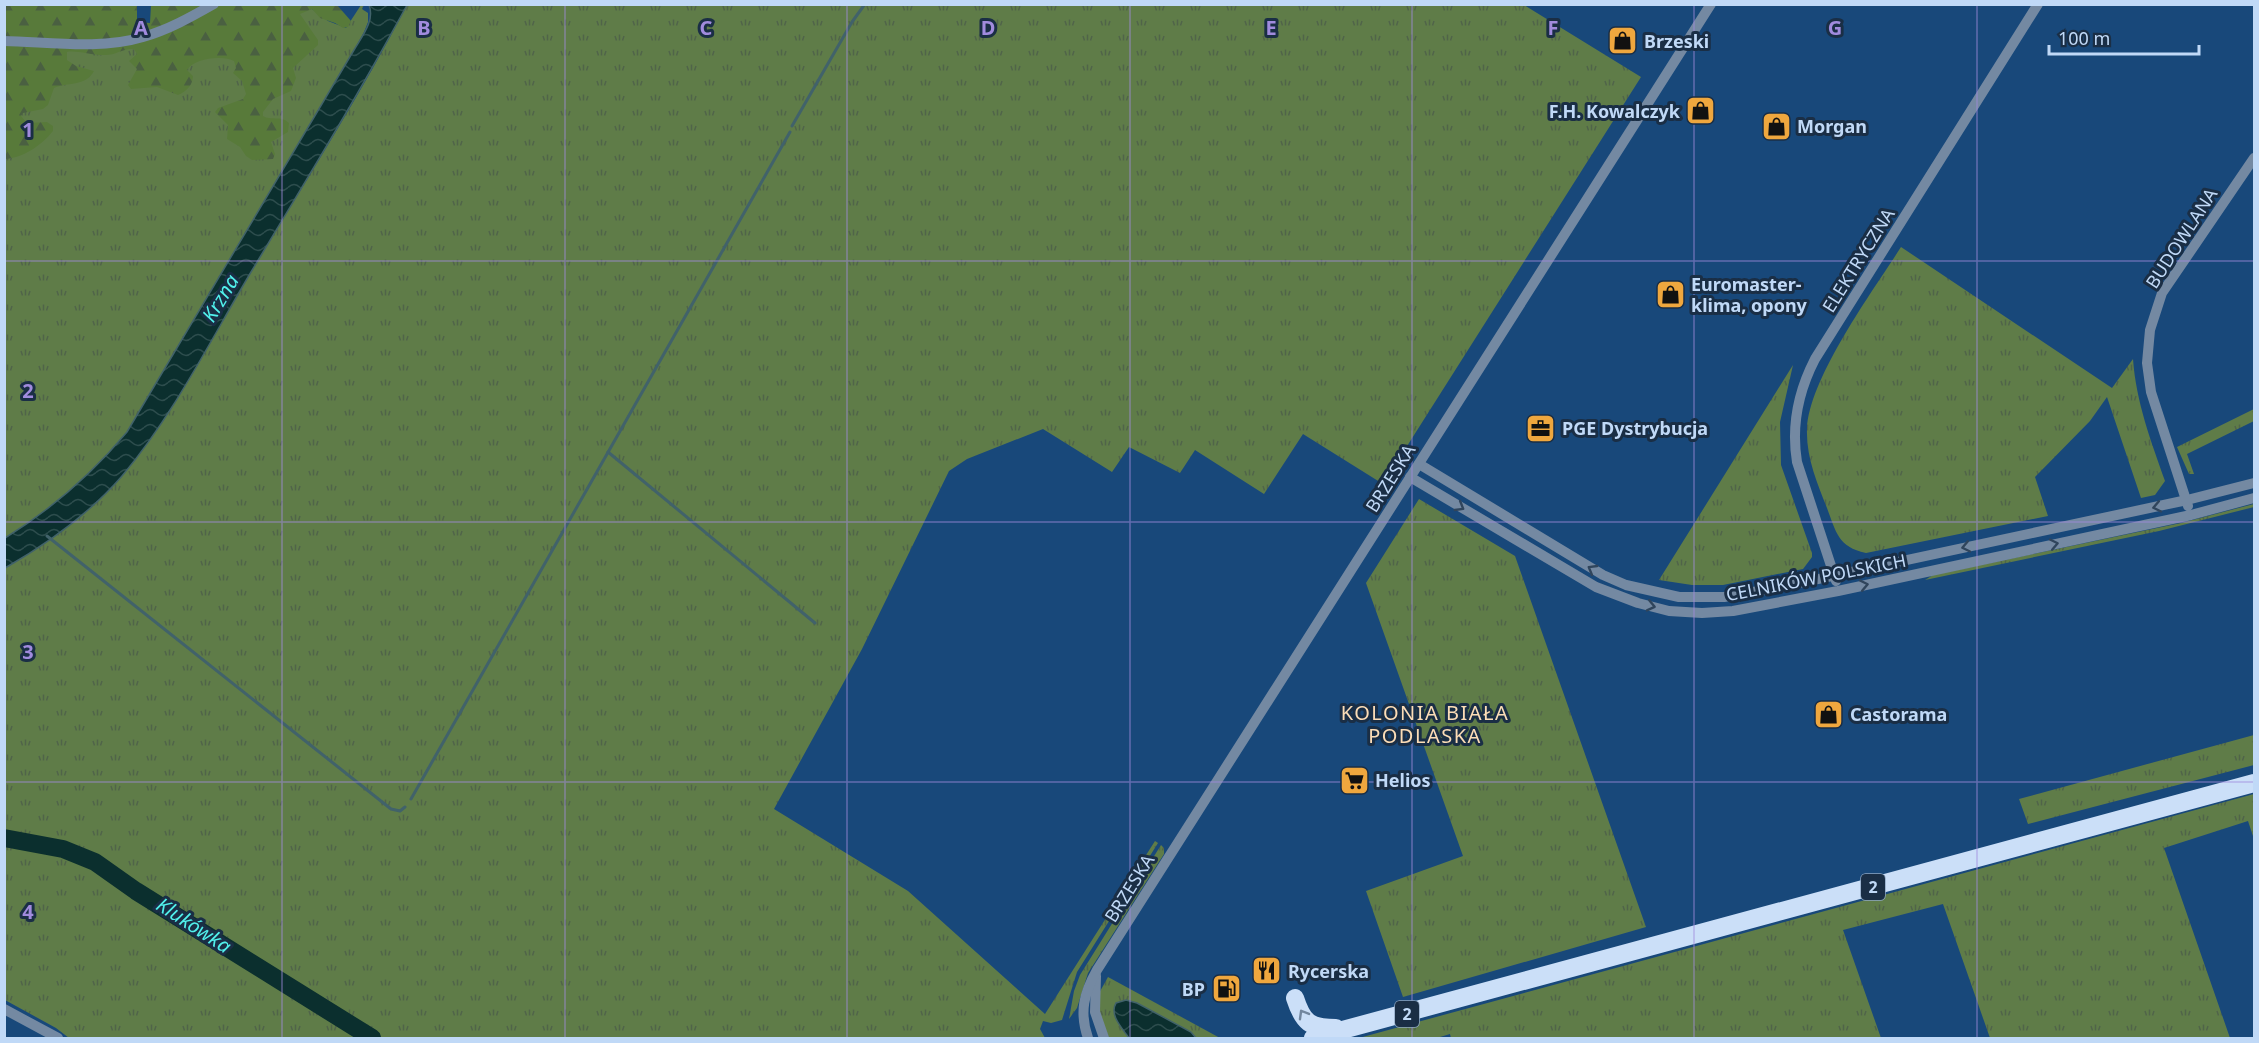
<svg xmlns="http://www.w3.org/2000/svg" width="2259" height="1043" viewBox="0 0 2259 1043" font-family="'Noto Sans',sans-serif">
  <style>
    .grass { fill: url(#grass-tufts) }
    .forest { fill: url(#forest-firs) }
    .water { fill: url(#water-waves); stroke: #41626a; stroke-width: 1.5 }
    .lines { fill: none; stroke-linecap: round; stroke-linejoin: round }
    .stream { stroke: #41626a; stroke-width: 3 }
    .river { stroke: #0b2f2e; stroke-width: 18 }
    .minor { stroke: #7489a2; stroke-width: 10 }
    .highway { stroke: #cbdff8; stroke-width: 18 }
    .oneway { stroke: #30455c }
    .oneway2 { stroke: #72869e }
    .grid { fill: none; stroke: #a18bde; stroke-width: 1.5; stroke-opacity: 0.55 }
    .labels { text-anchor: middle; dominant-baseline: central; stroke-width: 6; stroke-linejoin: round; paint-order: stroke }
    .shield { fill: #1a2e45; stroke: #8ea6c2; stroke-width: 1.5 }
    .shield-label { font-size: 16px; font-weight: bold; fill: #c0d9f7 }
    .poi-label { font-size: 18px; font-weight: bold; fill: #c0d9f7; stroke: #1a2e45; text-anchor: start }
    .street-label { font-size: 18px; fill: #c0d9f7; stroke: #1a2e45 }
    .water-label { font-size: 20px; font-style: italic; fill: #51f0ec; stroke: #1a2e45 }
    .neighbourhood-label { font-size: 20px; letter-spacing: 1.5px; fill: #fcddb7; stroke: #1a2e45 }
    .grid-label { font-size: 20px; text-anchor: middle; font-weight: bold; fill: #a18bde; stroke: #1a2e45; stroke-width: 6; stroke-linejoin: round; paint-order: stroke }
  </style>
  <defs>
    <pattern id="grass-tufts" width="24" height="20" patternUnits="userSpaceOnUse" patternTransform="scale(1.5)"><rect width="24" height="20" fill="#5f7c48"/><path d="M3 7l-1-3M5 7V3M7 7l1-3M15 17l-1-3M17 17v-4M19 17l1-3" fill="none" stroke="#506449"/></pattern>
    <pattern id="forest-firs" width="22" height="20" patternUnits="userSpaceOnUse" patternTransform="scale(1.5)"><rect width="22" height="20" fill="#587a3a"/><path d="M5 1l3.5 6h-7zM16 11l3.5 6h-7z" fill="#4a6041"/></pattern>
    <pattern id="water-waves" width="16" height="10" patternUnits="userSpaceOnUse" patternTransform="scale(1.5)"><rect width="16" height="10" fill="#0b2f2e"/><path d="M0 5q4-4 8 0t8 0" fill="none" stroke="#2d4d4d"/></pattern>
  </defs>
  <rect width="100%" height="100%" fill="#18487a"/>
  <g class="grass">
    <path d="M361,5H364L362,9L368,13V22L364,32L354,50L127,432C89,478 55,506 5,538V43L312,9L328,21L346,28Z"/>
    <path d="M407,5H1524L1641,77L1383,484L1303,434L1264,494L1195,450L1180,473L1129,447L1112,472L1043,429L967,459L949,471L862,649L774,809L908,891L1045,1014L1155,841L1158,843L1077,972L1062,1020L1051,1023L1043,1021L1040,1029L1045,1038H69L56,1028L5,1000L4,568C47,544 90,513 122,476C177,411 214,333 258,260C309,176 362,92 407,5Z"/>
    <path d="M1901,247L2112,388L2133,359C2136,402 2151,441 2165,481L2155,495L2141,498L2107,397L2090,421L2035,477L2048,516L1866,553C1838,547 1836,532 1827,508C1817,483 1806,457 1807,429C1809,378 1873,291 1901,247Z"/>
    <path d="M1793,365L1780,422L1781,465L1812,553V557L1803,569L1723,585H1692L1659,580Z"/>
    <path d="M2254,409V421L2187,454L2194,474H2189L2177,447Z"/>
    <path d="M1419,499L1515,556L1646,927L1403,997L1366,891L1463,856L1366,583Z"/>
    <path d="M2254,504V507L2159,531L1925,580L1933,575L2181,523Z"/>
    <path d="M2254,735V765L2028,824L2019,799Z"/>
    <path d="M2254,794V839L2248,821L2164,848L2230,1038H1990L1943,904L1843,930L1881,1038H1451L1450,1034L1440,1037V1038H1359Z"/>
    <path d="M1161,845L1164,848V854L1088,973L1077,1008L1069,1019L1074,991L1080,975Z"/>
    <path d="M1108,977L1220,1038H1109L1100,1016L1098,995Z"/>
  </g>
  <g class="forest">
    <path d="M5,5H137V22L150,23L151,5H211L176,23L111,41L5,38Z"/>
    <path d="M219,5H337L351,21L348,27L343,28L335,23L320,18L312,9L300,14L318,40V45L293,68L296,78L291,91L273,99L263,112V116C271,121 281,115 289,123L288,132L271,142L275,154L273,159L252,160L246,156L240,147L227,139L228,125L215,112L218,108L243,99L246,94L242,81L233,73L236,68L234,61C223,55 194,58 187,70L193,76C193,85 186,92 178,95L157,87L131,89L128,85L137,69L129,61L137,54L134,49C123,48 116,55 106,55C94,56 76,50 67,52V60L76,66L94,71C86,87 67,82 54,88L48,105L43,109L23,113L21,116L27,123L47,122L53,126V131C42,145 23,158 5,159V43L120,44Z"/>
  </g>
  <g class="water">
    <path d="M369,5H407C358,95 304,184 251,272C210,341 174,414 122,476C90,513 47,544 5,568V538C52,509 91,475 127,432L354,50C363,35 375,20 369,5Z"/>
    <path d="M1126,1000L1137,1003L1191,1032L1196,1038H1129C1122,1028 1109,1015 1116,1003Z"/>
  </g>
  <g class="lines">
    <g class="stream">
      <path d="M792,126L852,22L865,4"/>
      <path d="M608,452L815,623"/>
      <path d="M47,536L391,809L400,811L405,807"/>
      <path d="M411,799L790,132"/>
    </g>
    <path class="river" d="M4,838L63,849L95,862L136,891L372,1038"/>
    <g class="minor">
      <path d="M4,41C49,42 100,50 143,37C168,30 191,17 214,4"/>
      <path d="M1419,464L1603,575L1626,585L1679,597H1724L1776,588L2187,500L2254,483"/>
      <path d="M1410,477L1596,587L1638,603L1669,611L1702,613L1733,611L1838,591L2191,515L2254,498"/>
      <path d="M2188,506L2151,392L2147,363L2150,330L2162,293L2254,158"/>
      <path d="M1836,581L1797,462C1791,425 1798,392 1815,359L2038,4"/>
      <path d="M1096,976L1095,1012L1104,1038"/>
      <path d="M4,1009L58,1038"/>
      <path d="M1088,1038C1079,1012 1084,993 1097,970L1711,4"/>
    </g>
    <g class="highway">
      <path d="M1295,998C1303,1023 1310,1028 1336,1028"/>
      <path d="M1313,1038L2254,783"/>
    </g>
  </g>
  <defs><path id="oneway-chevron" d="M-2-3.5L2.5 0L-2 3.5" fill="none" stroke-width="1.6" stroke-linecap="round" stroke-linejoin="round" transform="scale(1.5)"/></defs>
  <g class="oneway">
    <use href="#oneway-chevron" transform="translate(1460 507) rotate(31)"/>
    <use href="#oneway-chevron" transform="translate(2157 507) rotate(168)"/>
    <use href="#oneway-chevron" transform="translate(2054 544) rotate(-12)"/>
    <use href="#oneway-chevron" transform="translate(1966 547) rotate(168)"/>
    <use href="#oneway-chevron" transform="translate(1592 569) rotate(-150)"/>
    <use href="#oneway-chevron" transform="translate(1864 585) rotate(-12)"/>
    <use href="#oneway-chevron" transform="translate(1651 606) rotate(13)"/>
  </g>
  <use class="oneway2" href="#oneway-chevron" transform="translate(1303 1014) rotate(-120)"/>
  <path class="grid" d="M282,4V1038M565,4V1038M847,4V1038M1130,4V1038M1412,4V1038M1694,4V1038M1977,4V1038M4,261H2254M4,522H2254M4,782H2254"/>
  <defs>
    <symbol id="shop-square" viewBox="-11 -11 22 22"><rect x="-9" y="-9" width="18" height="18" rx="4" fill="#efa73e" stroke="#1a2e45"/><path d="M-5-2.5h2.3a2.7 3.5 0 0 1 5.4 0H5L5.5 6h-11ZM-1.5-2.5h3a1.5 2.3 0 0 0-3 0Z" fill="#111"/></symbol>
    <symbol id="office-square" viewBox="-11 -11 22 22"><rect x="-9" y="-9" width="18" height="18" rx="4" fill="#efa73e" stroke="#1a2e45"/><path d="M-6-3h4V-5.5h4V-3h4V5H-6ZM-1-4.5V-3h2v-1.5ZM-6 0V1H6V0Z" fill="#111"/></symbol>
    <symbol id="supermarket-square" viewBox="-11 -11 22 22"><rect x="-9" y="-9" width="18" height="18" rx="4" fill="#efa73e" stroke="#1a2e45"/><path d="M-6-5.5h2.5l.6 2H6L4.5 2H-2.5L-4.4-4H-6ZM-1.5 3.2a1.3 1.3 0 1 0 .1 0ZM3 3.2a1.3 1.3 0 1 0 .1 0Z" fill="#111"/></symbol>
    <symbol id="restaurant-square" viewBox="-11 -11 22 22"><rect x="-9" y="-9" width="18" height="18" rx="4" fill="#efa73e" stroke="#1a2e45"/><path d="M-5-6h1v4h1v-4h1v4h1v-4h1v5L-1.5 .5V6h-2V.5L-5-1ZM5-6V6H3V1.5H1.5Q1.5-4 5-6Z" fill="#111"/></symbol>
    <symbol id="fuel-square" viewBox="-11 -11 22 22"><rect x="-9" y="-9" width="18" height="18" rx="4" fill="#efa73e" stroke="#1a2e45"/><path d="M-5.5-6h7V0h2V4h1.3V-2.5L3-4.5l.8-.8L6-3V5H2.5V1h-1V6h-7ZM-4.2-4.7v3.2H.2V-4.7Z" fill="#111"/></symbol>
  </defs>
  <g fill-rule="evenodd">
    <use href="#shop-square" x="1606" y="24" width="33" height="33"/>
    <use href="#shop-square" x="1684" y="94" width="33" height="33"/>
    <use href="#shop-square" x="1760" y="110" width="33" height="33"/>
    <use href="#shop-square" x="1654" y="278" width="33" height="33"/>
    <use href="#office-square" x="1524" y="412" width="33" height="33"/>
    <use href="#shop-square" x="1812" y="698" width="33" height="33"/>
    <use href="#supermarket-square" x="1338" y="764" width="33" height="33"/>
    <use href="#restaurant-square" x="1250" y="954" width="33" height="33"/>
    <use href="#fuel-square" x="1210" y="972" width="33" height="33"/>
  </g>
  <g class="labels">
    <g class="shield">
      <rect x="1861" y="874" width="24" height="26" rx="4.5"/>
      <rect x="1395" y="1001" width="24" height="26" rx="4.5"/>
    </g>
    <g class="shield-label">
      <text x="1873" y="887">2</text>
      <text x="1407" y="1014">2</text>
    </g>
    <g class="poi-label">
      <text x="1644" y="41">Brzeski</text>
      <text x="1680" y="111" text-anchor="end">F.H. Kowalczyk</text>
      <text x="1797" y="126">Morgan</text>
      <text x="1691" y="284">Euromaster-<tspan x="1691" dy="21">klima, opony</tspan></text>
      <text x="1562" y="428">PGE Dystrybucja</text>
      <text x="1850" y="714">Castorama</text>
      <text x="1375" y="780">Helios</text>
      <text x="1288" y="971">Rycerska</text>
      <text x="1205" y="989" text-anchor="end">BP</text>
    </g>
    <g class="street-label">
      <text transform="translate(2181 238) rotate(-57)">BUDOWLANA</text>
      <text transform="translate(1858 260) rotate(-58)">ELEKTRYCZNA</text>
      <text transform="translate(1390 478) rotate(-58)">BRZESKA</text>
      <text transform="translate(1816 577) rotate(-11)">CELNIKÓW POLSKICH</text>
      <text transform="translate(1129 888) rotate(-58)">BRZESKA</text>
    </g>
    <g class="water-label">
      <text transform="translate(220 298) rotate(-59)">Krzna</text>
      <text transform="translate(194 925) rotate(33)">Klukówka</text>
    </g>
    <g class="neighbourhood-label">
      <text x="1425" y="712">KOLONIA BIAŁA<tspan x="1425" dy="23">PODLASKA</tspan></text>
    </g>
  </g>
  <g class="grid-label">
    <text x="141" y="35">A</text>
    <text x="424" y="35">B</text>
    <text x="706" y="35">C</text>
    <text x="988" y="35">D</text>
    <text x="1271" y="35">E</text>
    <text x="1553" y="35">F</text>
    <text x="1835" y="35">G</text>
    <text x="28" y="137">1</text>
    <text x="28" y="398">2</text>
    <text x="28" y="659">3</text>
    <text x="28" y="919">4</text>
  </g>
  <rect width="2259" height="1043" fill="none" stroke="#c0d9f7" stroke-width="12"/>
  <path d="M2049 45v9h150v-9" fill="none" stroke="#c0d9f7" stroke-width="3"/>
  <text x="2058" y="45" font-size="18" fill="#c0d9f7" stroke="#1a2e45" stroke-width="4.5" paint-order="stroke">100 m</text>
</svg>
